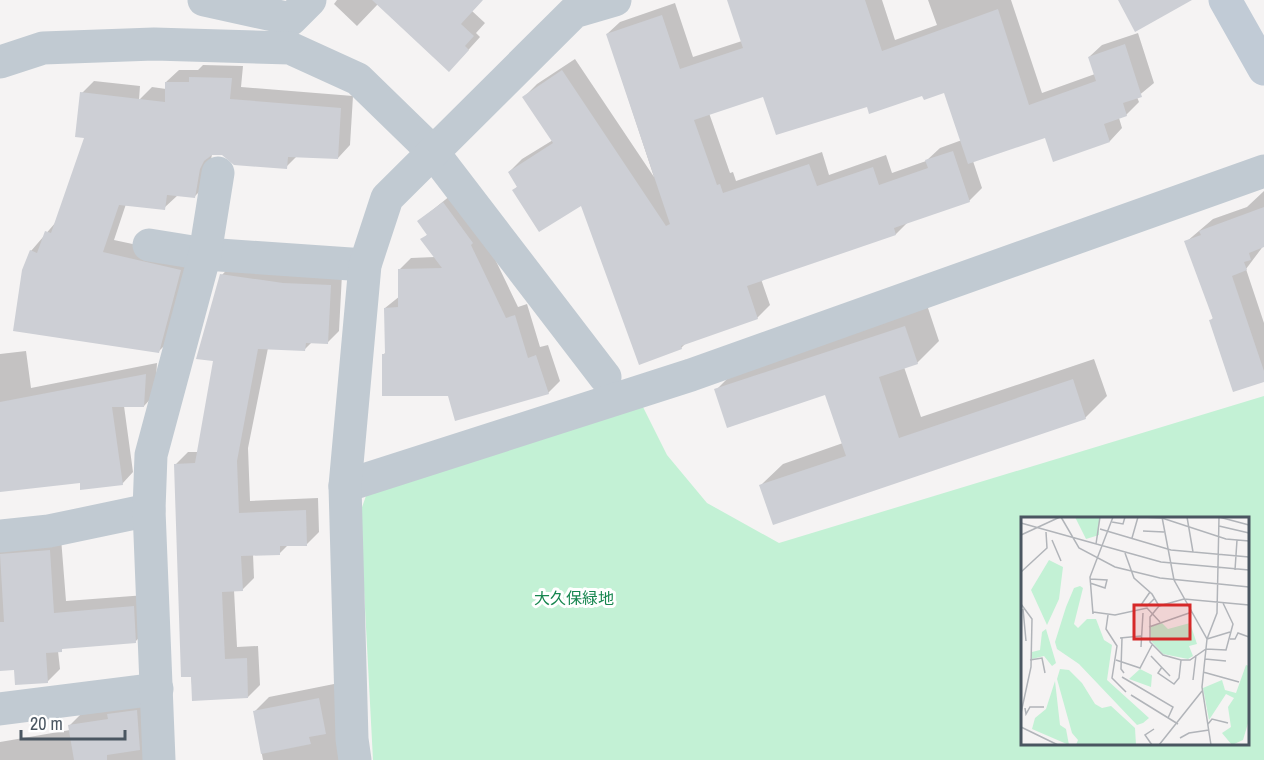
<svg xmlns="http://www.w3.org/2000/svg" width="1264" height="760" viewBox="0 0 1264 760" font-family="'Archivo Narrow','Noto Sans JP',sans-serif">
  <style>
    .green { fill: #c3f1d5; fill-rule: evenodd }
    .shadow { fill: #0003; fill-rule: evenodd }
    .building { fill: #cdcfd5 }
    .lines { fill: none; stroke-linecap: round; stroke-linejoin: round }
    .street { stroke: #c1cad2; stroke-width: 33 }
    .secondary { stroke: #c1cbd6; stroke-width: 33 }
    .labels { text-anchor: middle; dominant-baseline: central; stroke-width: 6; stroke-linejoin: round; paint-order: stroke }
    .park-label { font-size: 16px; fill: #17864f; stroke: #fff }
    .inset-road { fill: none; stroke: #b1b4b9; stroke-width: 1.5 }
    .view { fill: #d62828; fill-opacity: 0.15; stroke: #d62828; stroke-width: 3 }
    .inset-edge { fill: none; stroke: #4a5661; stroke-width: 3 }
  </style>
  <rect width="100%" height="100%" fill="#f5f3f3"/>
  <path class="green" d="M1264,396V760H373L360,513L367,493L642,405L667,455L707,503L779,543ZM1022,518H1248V744H1022Z"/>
  <g class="shadow">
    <path d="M337,0H482L472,11L485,23L476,33L480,37L461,58L378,4L357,26L334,4Z"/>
    <path d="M729,0H882L895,40L937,25L928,0H1011L1042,93L1095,74L1089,57L1102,45L1138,33L1154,83L1137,97L1139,102L1126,115L1119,118L1122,128L1110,141L1046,136L973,161L982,188L969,201L908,222L896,234L761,279L770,305L757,318L687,342L681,348L581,204L514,190L518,186L509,172L522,159L553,140L524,97L537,84L575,59L654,177L607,34L620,22L675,3L693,57L742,41ZM945,91L962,140L940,148L926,161L892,173L886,155L829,175L822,152L736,181L733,172L730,173L709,113L764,95L868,105Z"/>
    <path d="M203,65L243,66L241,87L353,96L350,145L338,158L297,156L286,167L222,153L212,154L207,184L194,197L178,195L164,208L126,204L114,240L193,257L171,339L158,352L31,251L56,222L86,136L82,93L94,81L140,86L139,100L152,87L166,89V82L179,70H198Z"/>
    <path d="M456,191L482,232L518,307L527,304L540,347L548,345L560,381L548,393L450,394L384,354L386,352L385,308L400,296L399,270L411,258L435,257L422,240L428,234L419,221Z"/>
    <path d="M1264,191V245L1246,269L1264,323V380L1211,320L1214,317L1186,242L1213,219L1247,207Z"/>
    <path d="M234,262L342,274L339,331L327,343L312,342L305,349L268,348L248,448L250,501L318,498L319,532L307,544L288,545L280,553L253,554L254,578L242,590H234L237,647L258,646L260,685L248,697L193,699L176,464L188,452H199L215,360L222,275Z"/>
    <path d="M927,305L939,341L917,363L904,367L921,417L1094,359L1107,396L1085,418L761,485L783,464L843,443L826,393L716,390L738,368Z"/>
    <path d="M26,351L31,388L157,363L155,394L144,406H124L133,472L122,484L81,481L0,491V354Z"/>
    <path d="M61,538L66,601L146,595L147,629L135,642L65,647L58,651L60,669L47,682L15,668L0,670V539Z"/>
    <path d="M334,684L344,738L352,760H263L254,712L269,697Z"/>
    <path d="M148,700L155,760H0V742L70,730V725L81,714Z"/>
  </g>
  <g class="building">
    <path d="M372,0H483L461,24L474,36L465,46L469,50L449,72Z"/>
    <path d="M727,0H865L882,51L998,9L1029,105L1096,81L1088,57L1125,44L1142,97L1123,103L1127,116L1104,124L1110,142L1053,162L1045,138L968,164L944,93L924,100L922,96L869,114L867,107L776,135L763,97L694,120L717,185L720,184L723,193L809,164L817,186L873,167L879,185L928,168L925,160L953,151L970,202L894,228L896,235L747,286L758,319L681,346L682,349L639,365L581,206L539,232L512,190L517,187L508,172L553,143L522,97L562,70L666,226L670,224L606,34L662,15L680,69L743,48Z"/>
    <path d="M1118,0H1192L1135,32Z"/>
    <path d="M189,77L232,78L230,99L341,108L338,159L288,157L287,169L234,165L222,155H212L204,161L200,169L195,198L167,195L165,210L119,205L103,252L181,270L159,353L13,331L22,270L30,250L37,253L45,231L51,233L84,138L75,137L80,92L165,102V82H189Z"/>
    <path d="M443,202L473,243L471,245L506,318L515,315L528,358L536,355L549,394L455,421L448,396H382V354H385L384,308L398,307V269L442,268L420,239L427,235L417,221Z"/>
    <path d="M1264,207V247L1249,253L1251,260L1244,262L1247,270L1232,276L1264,371V382L1233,392L1209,320L1213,319L1184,241L1201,235L1199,231Z"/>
    <path d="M220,274L283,283L331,285L328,344L306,343L305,351L258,349L237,461L239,513L306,510L307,546H280V555L241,556L243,591L222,592L225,659L247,658L248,698L192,701L191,677H181L174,464L195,463L213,361L196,359Z"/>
    <path d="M905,326L918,364L879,377L899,438L1073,379L1086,419L773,525L759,485L846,456L825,395L727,428L714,389Z"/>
    <path d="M146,374L144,407H112L123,485L80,490V483L0,492V402Z"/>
    <path d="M50,550L54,613L134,606L136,643L62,649V652L46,653L48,683L15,685L14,670L0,671V622H4L0,554Z"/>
    <path d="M319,698L326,734L309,737L311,744L261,754L253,711Z"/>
    <path d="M137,710L140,750L107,755V760H74L68,725L108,719L107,714Z"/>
  </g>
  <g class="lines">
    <g class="street">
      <path d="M204,0L291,19L310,0"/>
      <path d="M0,62L43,48L154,44L290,48L358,79L432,151L605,377"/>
      <path d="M149,245L205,254L365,265"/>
      <path d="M345,486L691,375L1264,171"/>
      <path d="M0,536L49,531L149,510"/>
      <path d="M0,709L157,689"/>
      <path d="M159,760L149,510L151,455L205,254L218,173"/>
      <path d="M355,760L352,739L345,486L365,265L387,198L574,12L615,0"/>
    </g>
    <path class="secondary" d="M1225,0L1264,69"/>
  </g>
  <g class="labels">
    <g class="park-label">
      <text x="574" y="598">大久保緑地</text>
    </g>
  </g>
  <g transform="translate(1021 517)">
    <rect width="228" height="228" fill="#f5f3f3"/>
    <path d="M54,0H78V18L65,22ZM28,43L42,50L38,82L26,108L10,73ZM59,69L62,71L53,107L57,111L66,102H75L83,123L91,128L86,163L128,201L122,206L116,208L58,147L36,132L34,125L45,90L53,71ZM141,106L147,112L169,106L176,127L168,129L172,139L167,142L142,137L130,124L129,110ZM25,112L35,146L31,149L23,139L11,142V135L19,133L21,115ZM225,148L228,149V203L222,223L211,228L201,216L210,210L207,190L213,181L205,177L188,203L182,171L201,163L204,173L215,176ZM39,152L48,153L61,166L74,187L81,191L90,189L114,211L115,228H55L57,223L51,216L36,162ZM119,152L131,158L130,170L108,162ZM34,164L39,208L45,212L48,228L11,212L14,201L25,192Z" fill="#c3f1d5"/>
    <path class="inset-road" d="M40,0L58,31L94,50L139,61L228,70M121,0L141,1L205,22L228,24M141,0L153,63L186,122L181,170L190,228M166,0L172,35M198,0L228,8M91,5L102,7L104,0M0,6L140,45L228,53M198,9L228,16M79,12L150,33L228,40M122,14L143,15M0,18L39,0M111,21L117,0M31,23L40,44M75,27L79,0M104,36L113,61L131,77L138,89M214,53L216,23M0,55L26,31L25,15M69,62L86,63L84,71L69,66M129,75L120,88L126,89L134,81M202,86L212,107L205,133L185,132L169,143H160L142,138L129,125V100L138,89L163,82L228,88M0,87L11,102L10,150L0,196M2,92L5,124M72,95L94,98L126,91L139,105M72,97L69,60L92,0M87,98L85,112L96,129L91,161L105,175M128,110L171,95M99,121L120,119M101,121L100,152L103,156M186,122L196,96L198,0M186,122L209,115M209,122H214L217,116L228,120M120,130L122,96M130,139L149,159M184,142L205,144M9,143L21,141L24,156M95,143L119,151L131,128M141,150L137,156L153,167L158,161L160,143M182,155L218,165M101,160L152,190L147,201M172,163L175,138M110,178L157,207M4,191L5,197L9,190H23M187,207L191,202L207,206M0,210L37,228M159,221L168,216L188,213M131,228L124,218L133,212M138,228L181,174"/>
    <path class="view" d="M113,88H169V122H113Z"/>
    <rect width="228" height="228" class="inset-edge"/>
  </g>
  <path d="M21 730v9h104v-9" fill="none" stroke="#4a5661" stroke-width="3"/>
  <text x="30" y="730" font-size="18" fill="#4a5661" stroke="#ffffff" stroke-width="4.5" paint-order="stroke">20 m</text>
</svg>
